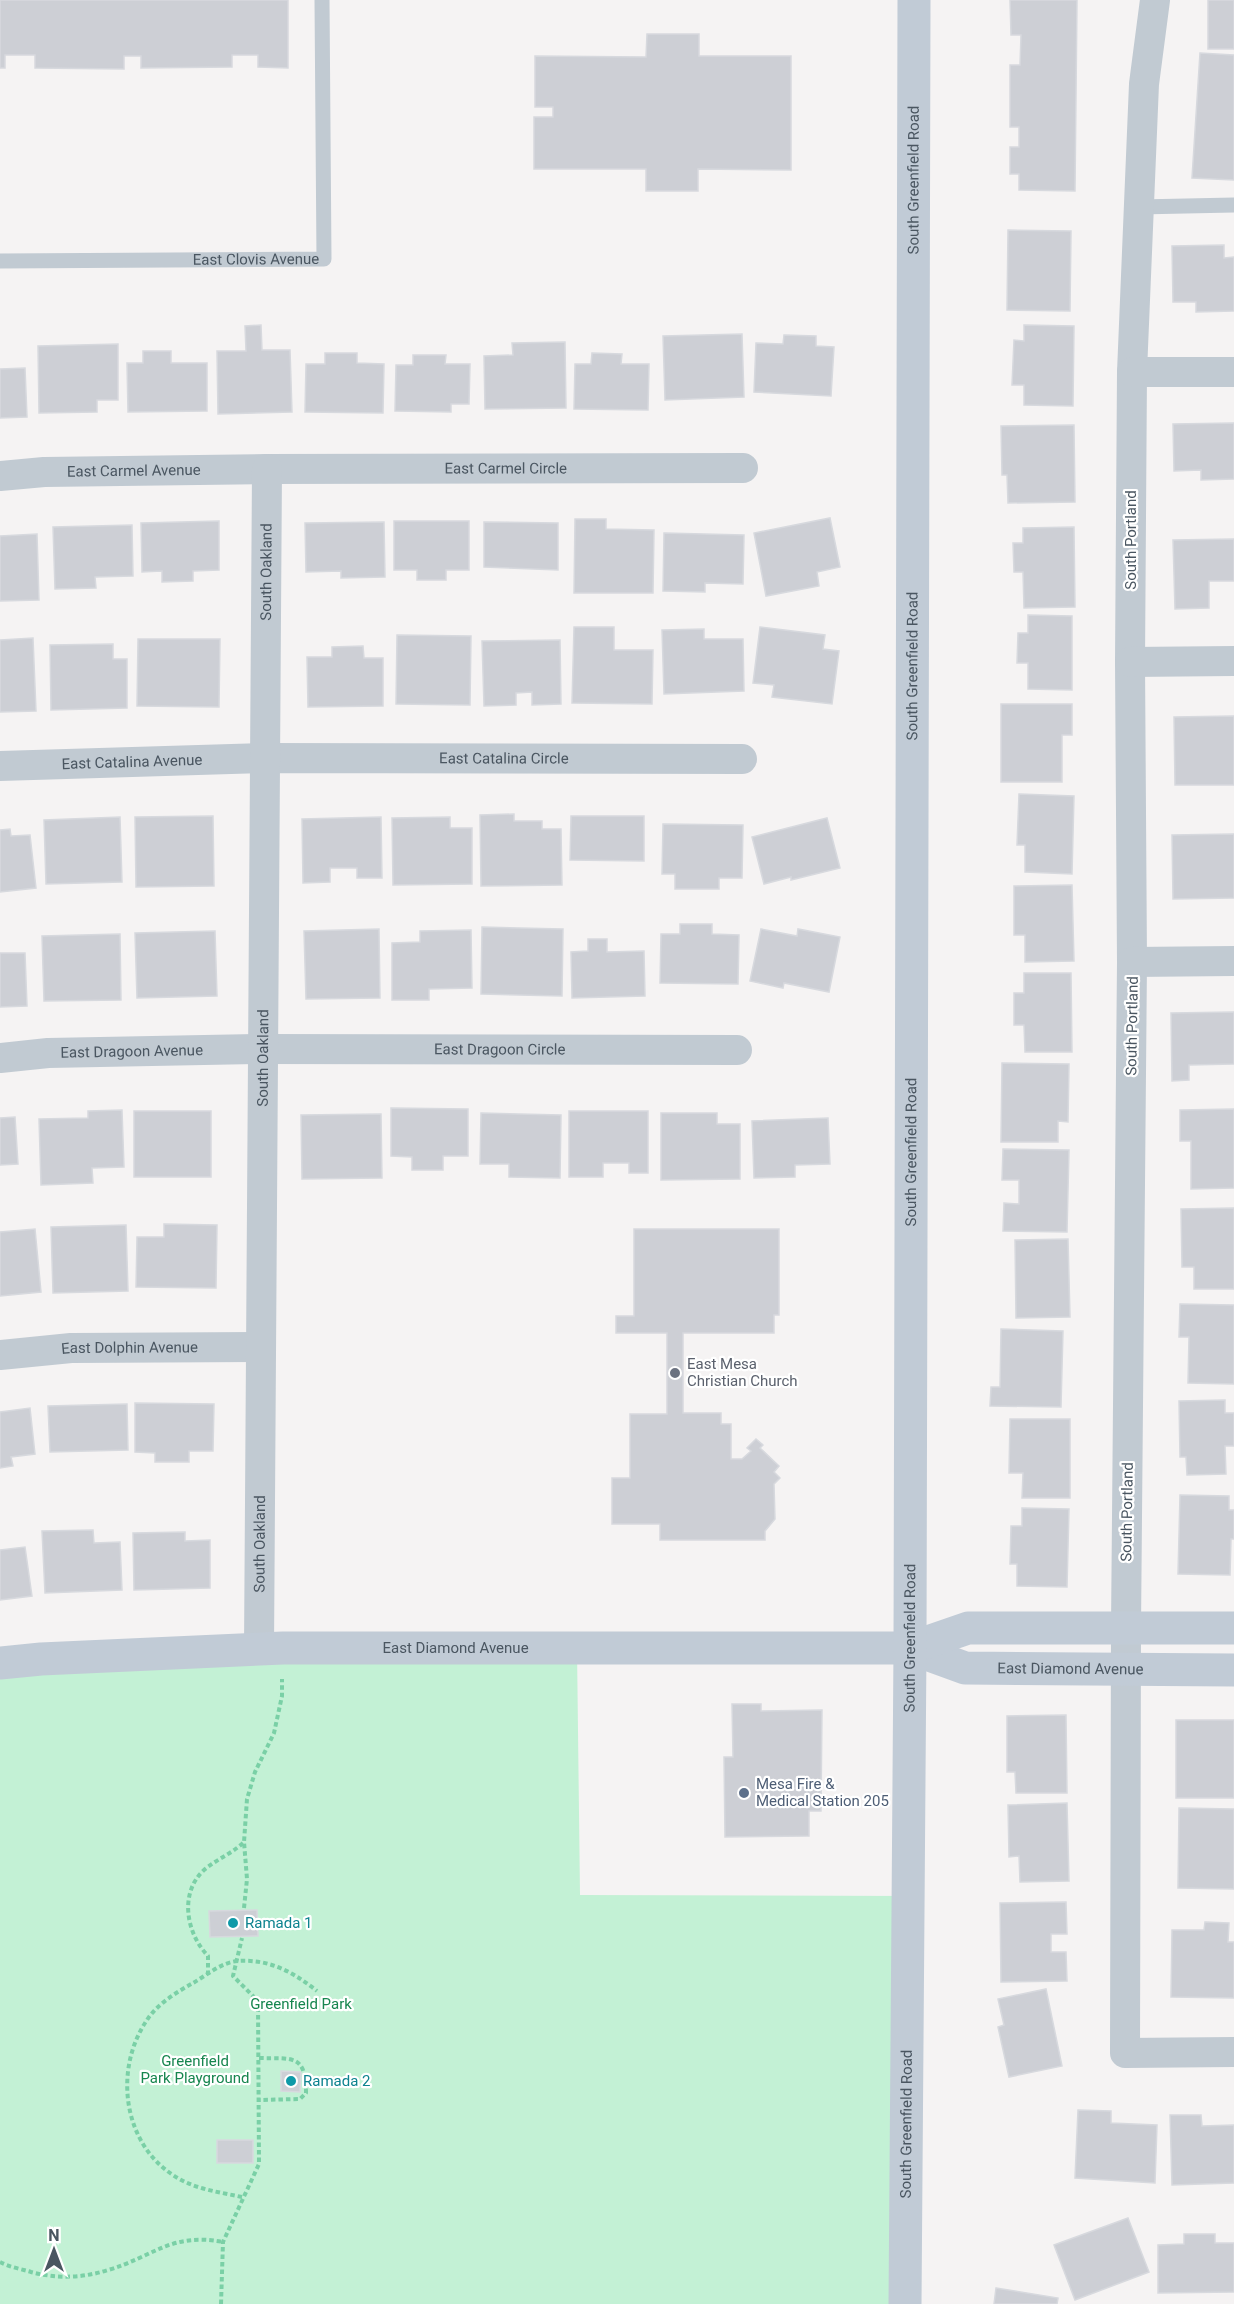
<svg xmlns="http://www.w3.org/2000/svg" width="1234" height="2304" viewBox="0 0 1234 2304" font-family="Roboto,sans-serif">
  <style>
    .green { fill: #c3f1d5 }
    .building { fill: #cdcfd5; stroke: #d7d9de; stroke-width: 1.5 }
    .lines { fill: none; stroke-linecap: round; stroke-linejoin: round }
    .path { stroke: #7ad0a6; stroke-width: 4; stroke-dasharray: 4.5 3; stroke-linecap: butt }
    .lane { stroke: #c1cad2; stroke-width: 15 }
    .street { stroke: #c1cad2; stroke-width: 30 }
    .secondary { stroke: #c1cbd6; stroke-width: 33 }
    .worship-dot { fill: #6b7280; stroke: #fff; stroke-width: 2 }
    .service-dot { fill: #5c6f8a; stroke: #fff; stroke-width: 2 }
    .culture-dot { fill: #0f9aa8; stroke: #fff; stroke-width: 2 }
    .labels { text-anchor: middle; dominant-baseline: central; stroke-width: 4.5; stroke-linejoin: round; paint-order: stroke }
    .street-label { font-size: 15px; fill: #4a5661; stroke: #fff }
    .worship-label { font-size: 15px; fill: #5b616d; stroke: #fff; text-anchor: start }
    .service-label { font-size: 15px; fill: #4e5e75; stroke: #fff; text-anchor: start }
    .culture-label { font-size: 15px; fill: #0d838f; stroke: #fff; text-anchor: start }
    .park-label { font-size: 15px; fill: #17864f; stroke: #fff }
  </style>
  <rect width="100%" height="100%" fill="#f5f3f3"/>
  <path class="green" d="M577,1648L580,1895L908,1896L905,2304H0V1663Z"/>
  <g class="building">
    <path d="M0,0H288V68L258,67V55H232V67L141,68V56H124V69L35,68V55H5V68H0Z"/>
    <path d="M1010,0H1077L1075,191L1019,190V174H1010V147H1019V127H1010V65H1020L1021,35H1011Z"/>
    <rect x="1208" y="0" width="26" height="49"/>
    <path d="M647,34H699V56H791V170L698,169V191H646V169H534V117H553V107H535V56L646,57Z"/>
    <path d="M1200,53L1234,55V180L1192,178Z"/>
    <path d="M1008,230L1071,231L1070,311L1007,310Z"/>
    <path d="M1224,245V258L1234,257V311L1196,312V302H1173L1172,246Z"/>
    <path d="M261,325L262,350H290L292,412L218,414L217,351H246L245,326Z"/>
    <path d="M1024,325L1074,326L1073,406L1024,405V385H1012L1014,340L1024,341Z"/>
    <path d="M742,334L744,397L665,400L663,336Z"/>
    <path d="M784,335L816,336V346L834,347L831,396L754,392L756,343L783,344Z"/>
    <path d="M565,342L566,408L485,409L484,356L513,355L512,343Z"/>
    <path d="M118,344V400H97V412L39,413L38,346Z"/>
    <path d="M143,351H171V363H207V411L128,412L127,363H143Z"/>
    <path d="M325,353H357V363L384,364L383,413L305,412L306,364H325Z"/>
    <path d="M592,353L622,354L621,364H649L648,410L574,409L575,364H591Z"/>
    <path d="M413,355H446L445,364H470L469,404H451V412L395,411L396,365H413Z"/>
    <path d="M25,368L27,417L0,418V369Z"/>
    <path d="M1234,423V479L1201,480V470L1174,471L1173,424Z"/>
    <path d="M1074,425L1075,502L1008,503L1007,475H1002L1001,426Z"/>
    <path d="M830,518L840,567L817,572L819,586L766,596L754,533Z"/>
    <path d="M575,519H606V529L654,530L653,593H574Z"/>
    <path d="M219,521V570L193,571V581L162,582V571L142,572L141,523Z"/>
    <path d="M394,521H469V570H446V580H417V570H394Z"/>
    <path d="M384,522L385,577L341,578V571L306,572L305,523Z"/>
    <path d="M484,522L558,523V570L484,567Z"/>
    <path d="M132,525L133,576L95,577L96,588L55,589L53,527Z"/>
    <path d="M1074,527L1075,607L1024,608L1023,572H1014L1013,543H1023V528Z"/>
    <path d="M664,533L744,535L743,584L705,583V592L663,591Z"/>
    <path d="M37,534L39,600L0,601V536Z"/>
    <path d="M1234,539V581H1209V608L1175,609L1173,540Z"/>
    <path d="M1028,615L1072,616V690L1028,689V663H1017L1018,633H1028Z"/>
    <path d="M574,627H614V650H653L652,704L572,703Z"/>
    <path d="M760,627L825,635L823,649L839,651L832,704L772,697L774,685L753,683Z"/>
    <path d="M704,629V639H743L744,691L664,694L662,630Z"/>
    <path d="M397,635L471,636L470,705L396,704Z"/>
    <path d="M33,638L36,711L0,712V640Z"/>
    <path d="M138,639H220L219,707L137,706Z"/>
    <path d="M560,640L561,704L532,705V692L516,693V705L484,706L482,641Z"/>
    <path d="M113,644V659H127V708L51,710L50,645Z"/>
    <path d="M363,646L364,658H383V706L308,707L307,657H332V647Z"/>
    <path d="M1001,704H1072V735H1062V782H1001Z"/>
    <path d="M1234,716V785H1175L1174,717Z"/>
    <path d="M1019,794L1074,796L1072,874L1025,872V845H1017Z"/>
    <path d="M514,814V821H542V829H561L562,885L481,886L480,815Z"/>
    <path d="M213,816L214,886L136,887L135,817Z"/>
    <path d="M571,816H644V861L570,860Z"/>
    <path d="M120,817L122,882L46,884L44,820Z"/>
    <path d="M381,817L382,878H357V868H330V882L303,883L302,819Z"/>
    <path d="M450,817V828H472V884L393,885L392,818Z"/>
    <path d="M827,818L840,868L791,880V877L764,884L752,837Z"/>
    <path d="M663,824L743,825L742,878H719V889H675V874H662Z"/>
    <path d="M10,829L11,836L30,835L36,888L0,892V830Z"/>
    <path d="M1234,834V898L1173,899L1172,835Z"/>
    <path d="M1072,885L1074,961L1025,962V935H1014V886Z"/>
    <path d="M680,924H712V934L739,935L738,984L660,983L661,934H680Z"/>
    <path d="M482,927L563,929L562,996L481,994Z"/>
    <path d="M379,929L380,998L306,999L304,931Z"/>
    <path d="M761,929L797,936L798,929L840,937L829,992L784,983L783,988L750,981Z"/>
    <path d="M471,930L472,988L429,989V1000H392V943L420,942V931Z"/>
    <path d="M215,931L217,996L137,998L135,933Z"/>
    <path d="M120,934L121,1000L44,1001L42,936Z"/>
    <path d="M588,939H607V952L644,951L645,996L572,998L571,952L588,951Z"/>
    <path d="M0,953H25L27,1006L0,1007Z"/>
    <path d="M1024,973H1071L1072,1052H1025L1024,1025H1014V993H1024Z"/>
    <path d="M1234,1012V1064L1189,1065V1080L1172,1081L1171,1013Z"/>
    <path d="M1002,1063L1069,1064L1068,1122L1058,1121V1142H1001Z"/>
    <path d="M391,1108L468,1109V1156H443V1170H412V1157L391,1156Z"/>
    <path d="M1234,1109V1188L1191,1189V1141H1180V1110Z"/>
    <path d="M122,1110L124,1167L92,1168L93,1183L41,1185L39,1119L88,1118V1111Z"/>
    <rect x="134" y="1111" width="77" height="66"/>
    <path d="M569,1111H648V1173H629V1163H603V1177H569Z"/>
    <path d="M481,1113L561,1115L560,1178L509,1177V1164H480Z"/>
    <path d="M661,1113H717V1124H740V1179L661,1180Z"/>
    <path d="M381,1114L382,1178L302,1179L301,1115Z"/>
    <path d="M15,1117L18,1164L0,1165V1118Z"/>
    <path d="M828,1118L830,1164L795,1165V1177L754,1178L752,1121Z"/>
    <path d="M1003,1149L1069,1150L1067,1232L1003,1231L1004,1203L1019,1204V1180H1002Z"/>
    <path d="M1234,1208V1289H1194V1267H1182L1181,1209Z"/>
    <path d="M164,1224L217,1225L216,1288L136,1287L137,1237H164Z"/>
    <path d="M126,1225L128,1291L53,1293L51,1227Z"/>
    <path d="M35,1229L41,1292L0,1296V1232Z"/>
    <path d="M634,1229H779V1315H774V1333H683V1413H721V1424H731V1459H742L751,1451L747,1448L756,1439L763,1445L760,1448L779,1466L774,1472L780,1478L774,1484L775,1519L765,1531V1540H660V1524H612V1478H630V1414H667V1333H616V1316H634Z"/>
    <path d="M1068,1239L1070,1317L1016,1318L1015,1240Z"/>
    <path d="M1180,1304L1234,1305V1384L1188,1383L1189,1337H1179Z"/>
    <path d="M1001,1329L1063,1331L1061,1407L990,1406L991,1387H1000Z"/>
    <path d="M1225,1400V1413H1234V1446H1225L1226,1474L1187,1475L1186,1457H1180L1179,1401Z"/>
    <path d="M135,1403L214,1404L213,1451H189V1462H155V1453L135,1452Z"/>
    <path d="M127,1404L128,1450L50,1452L48,1406Z"/>
    <path d="M30,1408L35,1454L11,1457L13,1466L0,1468V1412Z"/>
    <path d="M1010,1419H1070V1498H1022L1023,1473H1009Z"/>
    <path d="M1180,1495L1229,1496V1510H1234V1539H1231L1230,1575L1178,1574Z"/>
    <path d="M1022,1508L1069,1509L1067,1587L1017,1586V1564H1010L1011,1526H1022Z"/>
    <path d="M93,1530L94,1543L120,1542L122,1590L45,1593L42,1531Z"/>
    <path d="M185,1532V1541L210,1540V1588L134,1590L133,1533Z"/>
    <path d="M25,1547L32,1596L0,1600V1550Z"/>
    <path d="M732,1704H761V1711L822,1710L821,1811H809V1836L725,1837L724,1757H733Z"/>
    <path d="M1066,1715L1067,1793H1016L1015,1772H1007V1716Z"/>
    <rect x="1176" y="1720" width="58" height="78"/>
    <path d="M1067,1803L1069,1881L1020,1882L1019,1856L1009,1857L1008,1805Z"/>
    <path d="M1179,1808L1234,1809V1889L1178,1888Z"/>
    <path d="M1066,1902L1067,1934H1051V1952H1066L1067,1981L1001,1982L1000,1903Z"/>
    <path d="M257,1910L258,1936L210,1937L209,1911Z"/>
    <path d="M1205,1922L1229,1923L1228,1942H1234V1998L1171,1997L1172,1930H1204Z"/>
    <path d="M1046,1989L1062,2066L1009,2077L998,2027L1004,2025L998,1999Z"/>
    <path d="M281,2071L301,2072L300,2092L281,2091Z"/>
    <path d="M1078,2110L1111,2111V2123L1157,2125L1155,2183L1075,2178Z"/>
    <path d="M1170,2115H1201L1202,2126L1234,2125V2183L1172,2185Z"/>
    <rect x="217" y="2140" width="36" height="23"/>
    <path d="M1128,2218L1149,2272L1075,2300L1054,2245Z"/>
    <path d="M1184,2234H1215V2243H1234V2292L1158,2293V2245L1184,2244Z"/>
    <path d="M996,2288L1058,2298L1057,2304H994Z"/>
  </g>
  <g class="lines">
    <g class="path">
      <path d="M244,1908L247,1879L244,1842L247,1799L255,1772L274,1733L282,1696V1679"/>
      <path d="M208,1975V1956C186,1933 179,1893 204,1870C217,1859 231,1854 243,1843"/>
      <path d="M259,2058C292,2059 306,2053 306,2093L300,2099L259,2100"/>
      <path d="M242,2197C219,2192 193,2189 173,2175C122,2142 114,2068 147,2020C157,2004 177,1992 193,1983C207,1975 222,1962 238,1961C270,1959 293,1972 317,1991"/>
      <path d="M0,2262C9,2267 21,2269 31,2272C57,2279 83,2278 108,2270C153,2257 171,2232 223,2242"/>
      <path d="M221,2304L223,2242L259,2164L258,2001L233,1976L242,1938"/>
    </g>
    <g class="lane">
      <path d="M1138,207L1234,205"/>
      <path id="s1" d="M0,261L324,259L322,0"/>
    </g>
    <g class="street">
      <path d="M1155,0L1144,84L1132,372L1130,662L1132,962L1126,1628L1125,2053L1234,2052"/>
      <path d="M1132,372H1234"/>
      <path id="s2" d="M0,476L44,472L267,469L743,468"/>
      <path d="M1130,662L1234,661"/>
      <path id="s3" d="M0,766L264,758L742,759"/>
      <path d="M1132,962L1234,961"/>
      <path id="s4" d="M0,1058L48,1053L262,1049L737,1050"/>
      <path id="s5" d="M0,1355L71,1348L261,1347"/>
      <path id="s6" d="M259,1649L267,469"/>
    </g>
    <g class="secondary">
      <path id="s7" d="M910,1648L965,1668L1234,1670"/>
      <path id="s8" d="M0,1663L41,1659L283,1648H910L968,1628H1234"/>
      <path id="s9" d="M905,2304L910,1648L914,0"/>
    </g>
  </g>
  <circle class="worship-dot" cx="675" cy="1373" r="6"/>
  <circle class="service-dot" cx="744" cy="1793" r="6"/>
  <g class="culture-dot">
    <circle cx="233" cy="1923" r="6"/>
    <circle cx="291" cy="2081" r="6"/>
  </g>
  <g class="labels">
    <g class="street-label">
      <text stroke="none"><textPath href="#s9" startOffset="2124">South Greenfield Road</textPath></text>
      <text stroke="none"><textPath href="#s1" startOffset="256">East Clovis Avenue</textPath></text>
      <text stroke="none"><textPath href="#s2" startOffset="506">East Carmel Circle</textPath></text>
      <text stroke="none"><textPath href="#s2" startOffset="134">East Carmel Avenue</textPath></text>
      <text transform="translate(1131 540) rotate(-90)">South Portland</text>
      <text stroke="none"><textPath href="#s6" startOffset="1077">South Oakland</textPath></text>
      <text stroke="none"><textPath href="#s9" startOffset="1638">South Greenfield Road</textPath></text>
      <text stroke="none"><textPath href="#s3" startOffset="504">East Catalina Circle</textPath></text>
      <text stroke="none"><textPath href="#s3" startOffset="132">East Catalina Avenue</textPath></text>
      <text transform="translate(1132 1026) rotate(-89)">South Portland</text>
      <text stroke="none"><textPath href="#s4" startOffset="500">East Dragoon Circle</textPath></text>
      <text stroke="none"><textPath href="#s4" startOffset="132">East Dragoon Avenue</textPath></text>
      <text stroke="none"><textPath href="#s6" startOffset="591">South Oakland</textPath></text>
      <text stroke="none"><textPath href="#s9" startOffset="1152">South Greenfield Road</textPath></text>
      <text stroke="none"><textPath href="#s5" startOffset="130">East Dolphin Avenue</textPath></text>
      <text transform="translate(1127 1512) rotate(-89)">South Portland</text>
      <text stroke="none"><textPath href="#s6" startOffset="105">South Oakland</textPath></text>
      <text stroke="none"><textPath href="#s9" startOffset="666">South Greenfield Road</textPath></text>
      <text stroke="none"><textPath href="#s8" startOffset="456">East Diamond Avenue</textPath></text>
      <text stroke="none"><textPath href="#s7" startOffset="164">East Diamond Avenue</textPath></text>
      <text stroke="none"><textPath href="#s9" startOffset="180">South Greenfield Road</textPath></text>
    </g>
    <g class="worship-label">
      <text x="687" y="1364">East Mesa<tspan x="687" dy="17">Christian Church</tspan></text>
    </g>
    <g class="service-label">
      <text x="756" y="1784">Mesa Fire &amp;<tspan x="756" dy="17">Medical Station 205</tspan></text>
    </g>
    <g class="culture-label">
      <text x="245" y="1923">Ramada 1</text>
      <text x="303" y="2081">Ramada 2</text>
    </g>
    <g class="park-label">
      <text x="301" y="2004">Greenfield Park</text>
      <text x="195" y="2061">Greenfield<tspan x="195" dy="17">Park Playground</tspan></text>
    </g>
  </g>
  <g transform="translate(54 2250)" stroke="#ffffff" stroke-width="4.5" paint-order="stroke">
  <path d="M0-4.5L10 22L0 15L-10 22Z" fill="#4a5661"/>
  <text y="-9" font-size="16" font-weight="bold" text-anchor="middle" fill="#4a5661">N</text>
  </g>
</svg>
